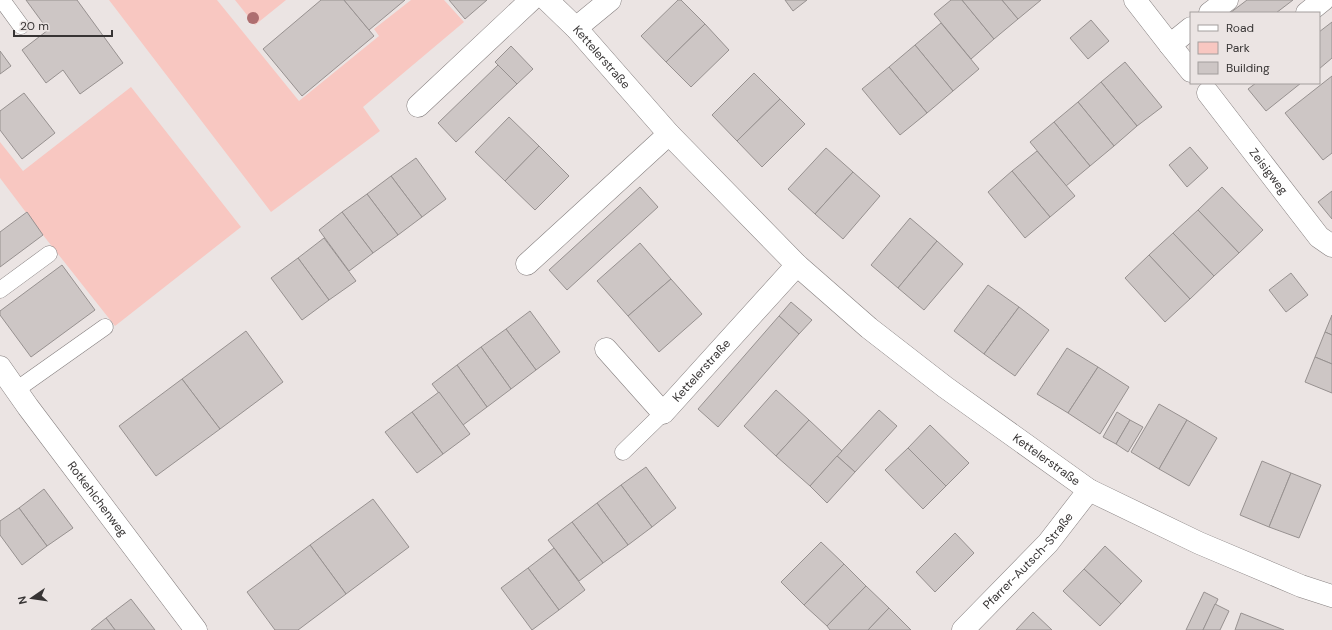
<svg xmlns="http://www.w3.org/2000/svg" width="1332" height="630" viewBox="0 0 1332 630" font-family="'DM Sans',sans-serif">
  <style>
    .green { fill: #f8c7c1 }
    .building { fill: #cdc6c5; stroke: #979190 }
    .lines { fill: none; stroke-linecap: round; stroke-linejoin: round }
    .service-casing { stroke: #857f7f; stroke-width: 17 }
    .minor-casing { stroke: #857f7f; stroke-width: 23 }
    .service { stroke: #fff; stroke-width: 16 }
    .minor { stroke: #fff; stroke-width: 22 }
    .tree { fill: #ae6e70 }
    .labels { text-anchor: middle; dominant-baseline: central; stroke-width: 3; stroke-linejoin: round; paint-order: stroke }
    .street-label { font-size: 12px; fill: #373434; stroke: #ebe4e3 }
  </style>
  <rect width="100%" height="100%" fill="#ebe4e3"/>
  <g class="green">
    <path d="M109,0H217L299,101L379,36L374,29L411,0H444L464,22L363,107L380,131L271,212Z"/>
    <path d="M235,0H286L255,25Z"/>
    <path d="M131,87L241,227L115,326L43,235L0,178V142L23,171Z"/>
  </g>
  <g class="building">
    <path d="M26,0H77L123,63L80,94L63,70L46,83L22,50L48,30Z"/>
    <path d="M321,0H344L374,36L302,96L263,49Z"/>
    <path d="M344,0H405L369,30Z"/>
    <path d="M449,0H487L465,19Z"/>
    <path d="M678,0H681L705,24L666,62L641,36Z"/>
    <path d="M785,0H807L793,11Z"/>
    <path d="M951,0H962L994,39L971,59L934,14Z"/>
    <path d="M962,0H1002L1018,19L994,39Z"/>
    <path d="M1002,0H1041L1018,19Z"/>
    <path d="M1247,0H1293L1276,13H1230Z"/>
    <path d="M1091,20L1109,41L1088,59L1070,38Z"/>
    <path d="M1332,22V58L1319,69V32Z"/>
    <path d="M941,23L979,69L953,91L915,45Z"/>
    <path d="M705,24L729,50L691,87L666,62Z"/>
    <path d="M915,45L953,91L927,113L889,67Z"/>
    <path d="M511,46L533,69L517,84L495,62Z"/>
    <path d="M0,51L11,66L0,74Z"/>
    <path d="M1125,62L1162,107L1137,126L1101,82Z"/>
    <path d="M498,65L517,84L456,142L438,123Z"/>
    <path d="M889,67L927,113L900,135L862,89Z"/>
    <path d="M754,73L780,99L737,141L712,115Z"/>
    <path d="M1332,76V153L1323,160L1285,113Z"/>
    <path d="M1101,82L1137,126L1114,146L1078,102Z"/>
    <path d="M1256,83H1301L1266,111L1248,89Z"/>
    <path d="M24,93L55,133L22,159L0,130V111Z"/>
    <path d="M780,99L805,124L762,167L737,141Z"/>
    <path d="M1078,102L1114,146L1090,166L1054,122Z"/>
    <path d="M509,117L539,146L505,181L475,152Z"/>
    <path d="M1054,122L1090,166L1066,186L1030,142Z"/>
    <path d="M539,146L569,176L535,210L505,181Z"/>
    <path d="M1190,147L1208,168L1187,187L1169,165Z"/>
    <path d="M826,148L853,172L815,214L788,189Z"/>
    <path d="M1037,151L1075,196L1050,217L1012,171Z"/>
    <path d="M416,158L446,199L422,217L391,176Z"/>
    <path d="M1012,171L1050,217L1025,238L988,192Z"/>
    <path d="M853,172L880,196L843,239L815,214Z"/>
    <path d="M391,176L422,217L398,235L367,194Z"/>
    <path d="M640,187L658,207L567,290L549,270Z"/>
    <path d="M1222,187L1263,230L1239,253L1198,210Z"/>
    <path d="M1332,191V219L1318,202Z"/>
    <path d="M367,194L398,235L373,253L342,212Z"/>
    <path d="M1198,210L1239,253L1214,276L1173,233Z"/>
    <path d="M27,212L43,235L0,267V232Z"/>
    <path d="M342,212L373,253L349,271L319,230Z"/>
    <path d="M910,218L937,241L898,288L871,265Z"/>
    <path d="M1173,233L1214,276L1190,299L1149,255Z"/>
    <path d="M324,238L356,281L329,300L298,258Z"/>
    <path d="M937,241L963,264L924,310L898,288Z"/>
    <path d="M640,243L671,279L628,316L597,281Z"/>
    <path d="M1149,255L1190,299L1165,322L1125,278Z"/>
    <path d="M298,258L329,300L302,320L271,278Z"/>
    <path d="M62,265L95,310L31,357L0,315V311Z"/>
    <path d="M1291,273L1308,295L1286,312L1269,290Z"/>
    <path d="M671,279L702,314L659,352L628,316Z"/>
    <path d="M988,285L1019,307L984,354L954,331Z"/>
    <path d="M791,302L812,320L799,334L779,316Z"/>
    <path d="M1019,307L1049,330L1015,376L984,354Z"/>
    <path d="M530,311L560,352L536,370L506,329Z"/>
    <path d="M1332,315V335L1325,332Z"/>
    <path d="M779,316L799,334L718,427L698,409Z"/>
    <path d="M506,329L536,370L511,389L481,347Z"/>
    <path d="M246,331L283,382L220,429L182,379Z"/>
    <path d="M1325,332L1332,335V364L1315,357Z"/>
    <path d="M481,347L511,389L487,407L457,365Z"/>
    <path d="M1067,348L1098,367L1068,413L1037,394Z"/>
    <path d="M1315,357L1332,364V393L1305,382Z"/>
    <path d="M457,365L487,407L463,425L432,384Z"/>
    <path d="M1098,367L1129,387L1100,434L1068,413Z"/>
    <path d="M182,379L220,429L156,476L119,426Z"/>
    <path d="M776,390L809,420L776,456L744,426Z"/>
    <path d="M439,392L470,434L443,454L412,412Z"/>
    <path d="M1159,404L1187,420L1159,469L1131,452Z"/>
    <path d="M879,410L897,426L855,472L837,456Z"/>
    <path d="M412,412L443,454L417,473L385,432Z"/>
    <path d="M1117,412L1130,420L1116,444L1103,437Z"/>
    <path d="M809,420L842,451L810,486L776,456Z"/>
    <path d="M1130,420L1143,427L1128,452L1116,444Z"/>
    <path d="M1187,420L1217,438L1189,486L1159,469Z"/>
    <path d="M930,425L969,463L946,486L908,448Z"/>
    <path d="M908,448L946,486L923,509L885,470Z"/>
    <path d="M837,456L855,472L827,503L810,486Z"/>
    <path d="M1262,461L1291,473L1269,527L1240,515Z"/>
    <path d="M646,467L676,508L652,527L621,485Z"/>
    <path d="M1291,473L1321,485L1299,538L1269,527Z"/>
    <path d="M621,485L652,527L628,545L597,503Z"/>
    <path d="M44,489L73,528L47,546L19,508Z"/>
    <path d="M373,499L409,547L346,594L310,545Z"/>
    <path d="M597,503L628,545L603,563L572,522Z"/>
    <path d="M19,508L47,546L22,565L0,535V521Z"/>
    <path d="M572,522L603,563L579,581L548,540Z"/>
    <path d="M955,533L974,553L935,592L916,572Z"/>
    <path d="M821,542L844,564L804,605L781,582Z"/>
    <path d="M310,545L346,594L298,630H275L247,592Z"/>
    <path d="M1105,546L1142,581L1121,604L1084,569Z"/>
    <path d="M554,548L585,590L559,610L528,568Z"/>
    <path d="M844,564L866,586L827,626L804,605Z"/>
    <path d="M528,568L559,610L532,630L501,588Z"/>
    <path d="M1084,569L1121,604L1100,626L1063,591Z"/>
    <path d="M866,586L889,608L868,630H830L827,626Z"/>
    <path d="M1204,592L1218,599L1203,630H1186Z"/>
    <path d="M131,599L155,630H115L106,618Z"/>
    <path d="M1215,604L1229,611L1220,630H1203Z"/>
    <path d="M889,608L911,630H868Z"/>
    <path d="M1033,612L1052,630H1016Z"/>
    <path d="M1241,613L1284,630H1235Z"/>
    <path d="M106,618L115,630H91Z"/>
  </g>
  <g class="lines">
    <defs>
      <g id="service">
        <path d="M2,0L21,26"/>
        <path d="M0,290L49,254"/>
        <path d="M16,390L105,327"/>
        <path d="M623,452L663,413"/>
      </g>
      <g id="minor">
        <path id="s1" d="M547,0L576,28L669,134L797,265L869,328L945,387L1089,490L1199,543L1301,586L1332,596"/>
        <path d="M1135,0L1170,45"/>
        <path d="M1210,13L1227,0"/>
        <path d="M1307,13L1323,0"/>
        <path d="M576,28L610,0"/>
        <path d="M1191,28L1170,45L1191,71"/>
        <path id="s2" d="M1208,93L1319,237L1332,246"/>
        <path d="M418,106L531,0"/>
        <path d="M527,264L669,134"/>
        <path id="s3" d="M606,349L663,413L797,265"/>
        <path id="s4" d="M0,367L28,407L196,630"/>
        <path id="s5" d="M963,630L1048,543L1089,490"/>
      </g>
    </defs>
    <use href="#service" class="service-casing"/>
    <use href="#minor" class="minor-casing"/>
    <use href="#service" class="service"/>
    <use href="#minor" class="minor"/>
  </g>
  <circle class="tree" cx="253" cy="18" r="6"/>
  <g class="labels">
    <g class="street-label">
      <text stroke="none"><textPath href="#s1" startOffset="79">Kettelerstraße</textPath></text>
      <text stroke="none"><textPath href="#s2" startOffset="99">Zeisigweg</textPath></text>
      <text stroke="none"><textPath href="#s3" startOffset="143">Kettelerstraße</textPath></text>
      <text stroke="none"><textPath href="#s1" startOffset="681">Kettelerstraße</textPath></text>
      <text stroke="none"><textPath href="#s4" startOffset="164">Rotkehlchenweg</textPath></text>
      <text stroke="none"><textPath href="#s5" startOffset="95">Pfarrer-Autsch-Straße</textPath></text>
    </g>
  </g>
  <rect x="1190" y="12" width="130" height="72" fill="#ebe4e3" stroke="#a39e9d"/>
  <rect x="1198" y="25" width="20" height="6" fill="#ffffff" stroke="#a39e9d"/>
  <text x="1226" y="32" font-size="12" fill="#373434">Road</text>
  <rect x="1198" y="42" width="20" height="12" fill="#f8c7c1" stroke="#a39e9d"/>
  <text x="1226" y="52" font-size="12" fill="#373434">Park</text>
  <rect x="1198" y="62" width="20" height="12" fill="#cdc6c5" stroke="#a39e9d"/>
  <text x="1226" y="72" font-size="12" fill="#373434">Building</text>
  <g transform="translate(32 598) rotate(257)" stroke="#ebe4e3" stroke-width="3" paint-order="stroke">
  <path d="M0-3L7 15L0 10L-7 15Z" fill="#373434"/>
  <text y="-6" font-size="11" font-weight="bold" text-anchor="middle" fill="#373434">N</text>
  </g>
  <path d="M14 30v6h98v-6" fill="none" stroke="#373434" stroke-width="2"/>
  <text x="20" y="30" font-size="12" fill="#373434" stroke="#ebe4e3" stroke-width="3" paint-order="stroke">20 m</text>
</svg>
